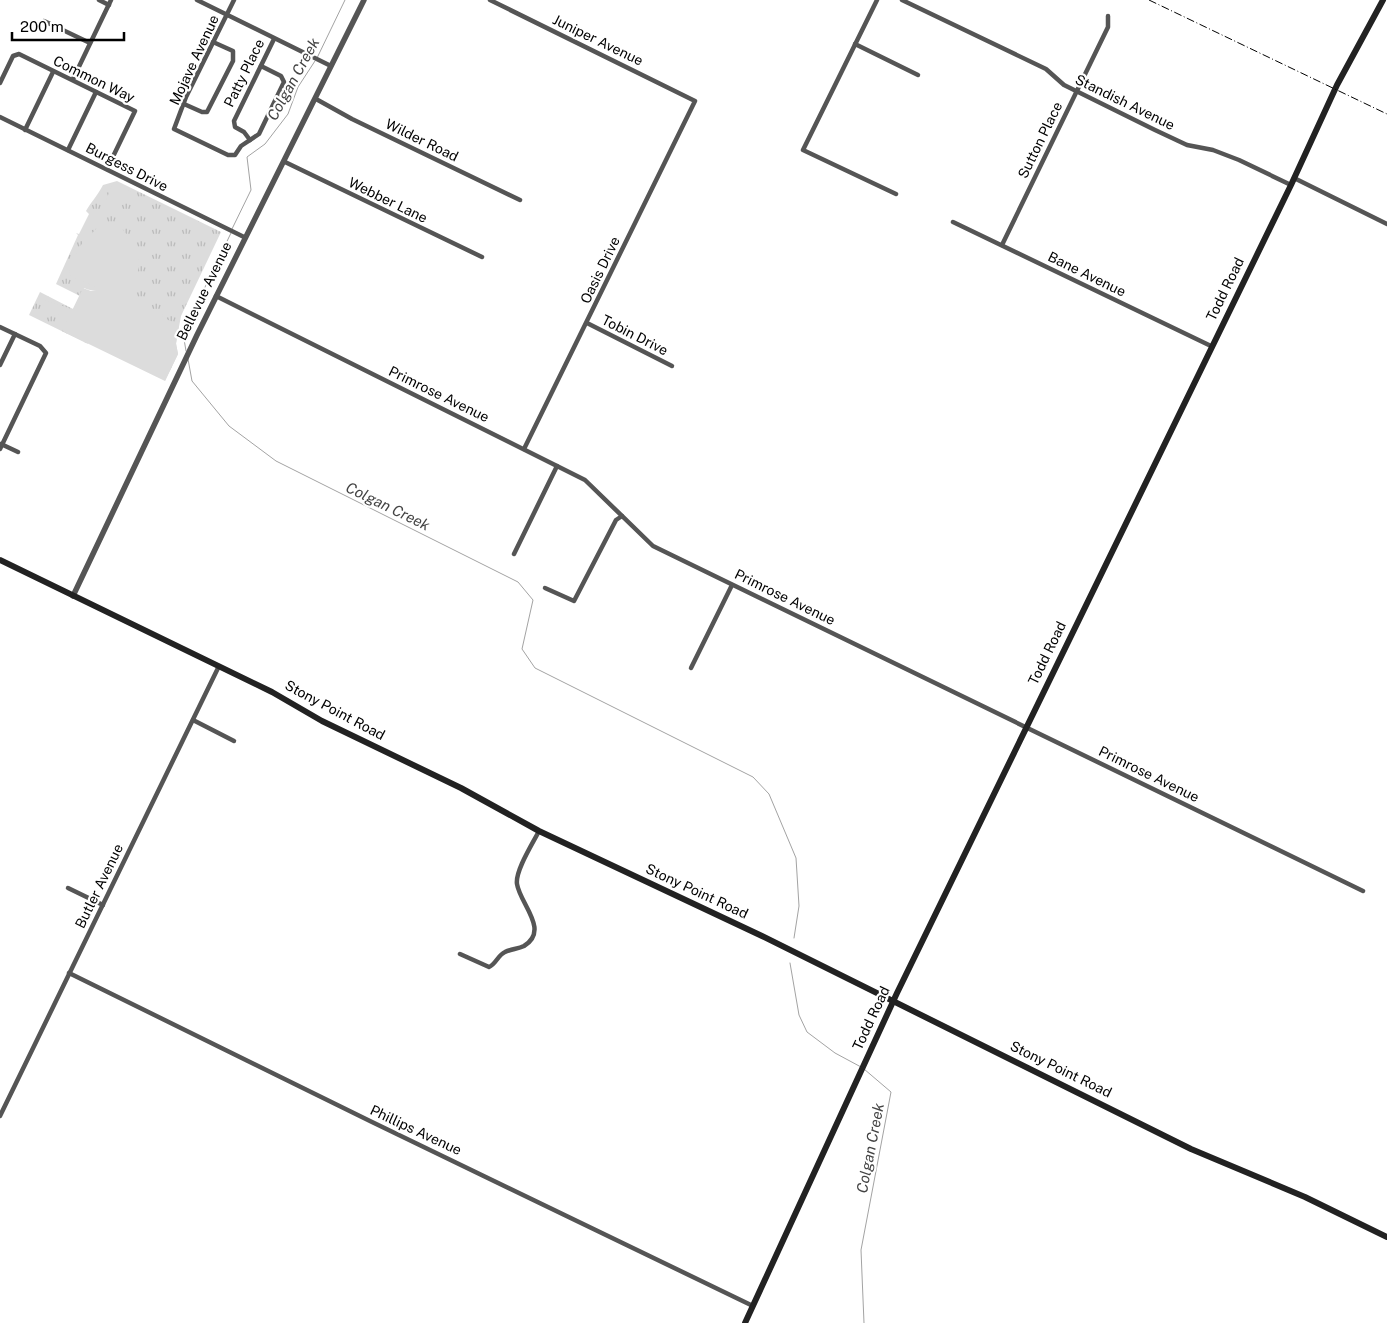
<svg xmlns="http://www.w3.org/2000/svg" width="1387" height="1323" viewBox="0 0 1387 1323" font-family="'Public Sans',sans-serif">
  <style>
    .grass { fill: url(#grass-tufts) }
    .garden { fill: #dcdcdc }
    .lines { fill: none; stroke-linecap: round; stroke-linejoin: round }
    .stream { stroke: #a3a3a3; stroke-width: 1 }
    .minor { stroke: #555; stroke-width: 4.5 }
    .tertiary { stroke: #555; stroke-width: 5.5 }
    .secondary { stroke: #222; stroke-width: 6 }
    .rail { stroke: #000; stroke-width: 1; stroke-dasharray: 8 2.5 1 2.5; stroke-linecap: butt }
    .labels { text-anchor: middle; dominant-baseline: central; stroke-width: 4.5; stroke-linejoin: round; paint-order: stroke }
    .street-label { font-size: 14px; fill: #000; stroke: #fff }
    .water-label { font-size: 15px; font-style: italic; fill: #444; stroke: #fff }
  </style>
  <defs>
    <pattern id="grass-tufts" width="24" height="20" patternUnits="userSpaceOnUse" patternTransform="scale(1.25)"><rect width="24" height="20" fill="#dcdcdc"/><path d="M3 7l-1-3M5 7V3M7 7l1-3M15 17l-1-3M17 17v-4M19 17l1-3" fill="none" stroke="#bbb"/></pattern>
  </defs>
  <rect width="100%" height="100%" fill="#fff"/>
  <g class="grass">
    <path d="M117,181L221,232L181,316L176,343L178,354L165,381L156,314L116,291L114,294C102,288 94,293 84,288L80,296L56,284L78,235L76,233L79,234L89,214L86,211C91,202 98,195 103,185Z"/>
    <path d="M40,292L75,310L88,344L29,315Z"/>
  </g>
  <g class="garden">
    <path d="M116,185L131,192L121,206L105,202L112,186Z"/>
    <path d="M100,221L123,230L139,249L138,273L125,295L163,314L162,317L179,325L176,344L178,354L165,381L62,331L83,288L91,291L101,289L71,276L69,270L80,246L96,229Z"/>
    <path d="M45,300L69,308L71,311L45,318Z"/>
  </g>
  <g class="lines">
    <g class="stream">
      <path d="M317,58L345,0"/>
      <path d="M232,229L251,190L247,157L265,144L288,114L298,87L315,61"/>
      <path d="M186,351L183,333L231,233"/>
      <path d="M188,359L192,381L229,426L276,461L518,582L533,600L522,649L535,668L753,777L769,794L796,858L799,906L794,938"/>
      <path d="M790,963L799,1015L807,1032L835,1053L861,1067"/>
      <path d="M864,1323L861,1250L891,1092L864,1069"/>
    </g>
    <g class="minor">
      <path d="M99,0L109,5"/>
      <path d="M197,0L331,66"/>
      <path d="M234,0L186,97L174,129L228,155H235L241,146L259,134L284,82L281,76L261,66"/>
      <path d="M490,0L695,101L524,449"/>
      <path d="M877,0L803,150L896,194"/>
      <path d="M902,0L1046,69L1064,85L1155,130L1187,145L1213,150L1239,160L1291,185"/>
      <path d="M44,21L90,43"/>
      <path d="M855,44L918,75"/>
      <path d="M73,79L111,0"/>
      <path d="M0,83L13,56L19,54L135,111L107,169"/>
      <path d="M316,99L352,119L520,200"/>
      <path d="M184,104L202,112H207L233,61V51L213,42"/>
      <path d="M0,117L244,237"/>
      <path d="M25,130L53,72"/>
      <path d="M250,140L244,132L235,127L234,121L274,39"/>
      <path d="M68,150L96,92"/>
      <path d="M285,162L482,257"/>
      <path d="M1294,178L1387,224"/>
      <path d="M953,222L1211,346"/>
      <path d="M1002,245L1108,27V16"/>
      <path d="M216,296L585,480L653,546L1363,891"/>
      <path d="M587,323L672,366"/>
      <path d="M0,327L40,346L46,353L0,449"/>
      <path d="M0,365L15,334"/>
      <path d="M1,444L18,452"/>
      <path d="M514,554L557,466"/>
      <path d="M545,588L574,601L616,520L622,516"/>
      <path d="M691,668L732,585"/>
      <path d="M193,720L234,741"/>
      <path d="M68,888L103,905"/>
      <path d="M460,954L489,967C496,964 498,955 505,952C511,949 518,949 524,946C550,930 520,904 517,884C515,871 533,843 539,831"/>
      <path d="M69,973L372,1122L753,1306"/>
      <path d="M0,1116L219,666"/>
    </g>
    <path class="tertiary" d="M73,596L197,335L364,0"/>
    <g class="secondary">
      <path d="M0,560L272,692L322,721L461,788L539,831L762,936L1191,1149L1305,1197L1387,1237"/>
      <path d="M745,1323L897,993L1291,185L1337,85L1383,0"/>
    </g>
    <path class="rail" d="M1149,0L1387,114"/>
  </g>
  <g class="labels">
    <g class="street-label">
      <text transform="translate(598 40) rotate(26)">Juniper Avenue</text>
      <text transform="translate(194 60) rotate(-65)">Mojave Avenue</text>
      <text transform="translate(244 73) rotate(-64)">Patty Place</text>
      <text transform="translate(94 79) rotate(26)">Common Way</text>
      <text transform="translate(1125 102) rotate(26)">Standish Avenue</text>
      <text transform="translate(422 140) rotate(26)">Wilder Road</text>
      <text transform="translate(1040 140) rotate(-64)">Sutton Place</text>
      <text transform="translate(127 167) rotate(27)">Burgess Drive</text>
      <text transform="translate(388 200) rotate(26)">Webber Lane</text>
      <text transform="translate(600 270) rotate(-64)">Oasis Drive</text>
      <text transform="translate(1087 274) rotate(26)">Bane Avenue</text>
      <text transform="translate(1225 289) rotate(-64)">Todd Road</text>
      <text transform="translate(204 291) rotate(-64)">Bellevue Avenue</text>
      <text transform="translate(635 335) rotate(27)">Tobin Drive</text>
      <text transform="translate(439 394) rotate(26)">Primrose Avenue</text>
      <text transform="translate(785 597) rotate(26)">Primrose Avenue</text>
      <text transform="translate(1047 653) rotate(-64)">Todd Road</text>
      <text transform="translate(335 710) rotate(28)">Stony Point Road</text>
      <text transform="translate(1149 774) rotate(26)">Primrose Avenue</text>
      <text transform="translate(99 886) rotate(-64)">Butler Avenue</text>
      <text transform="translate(697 891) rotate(25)">Stony Point Road</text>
      <text transform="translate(871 1018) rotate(-65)">Todd Road</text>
      <text transform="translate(1061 1069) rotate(26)">Stony Point Road</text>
      <text transform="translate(416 1130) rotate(25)">Phillips Avenue</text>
    </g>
    <g class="water-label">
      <text transform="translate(293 79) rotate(-61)">Colgan Creek</text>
      <text transform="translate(388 506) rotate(26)">Colgan Creek</text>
      <text transform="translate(870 1148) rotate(-79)">Colgan Creek</text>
    </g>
  </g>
  <path d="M12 32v8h112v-8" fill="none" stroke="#000000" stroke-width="2.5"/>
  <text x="20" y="32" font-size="15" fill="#000000" stroke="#ffffff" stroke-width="4" paint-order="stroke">200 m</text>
</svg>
